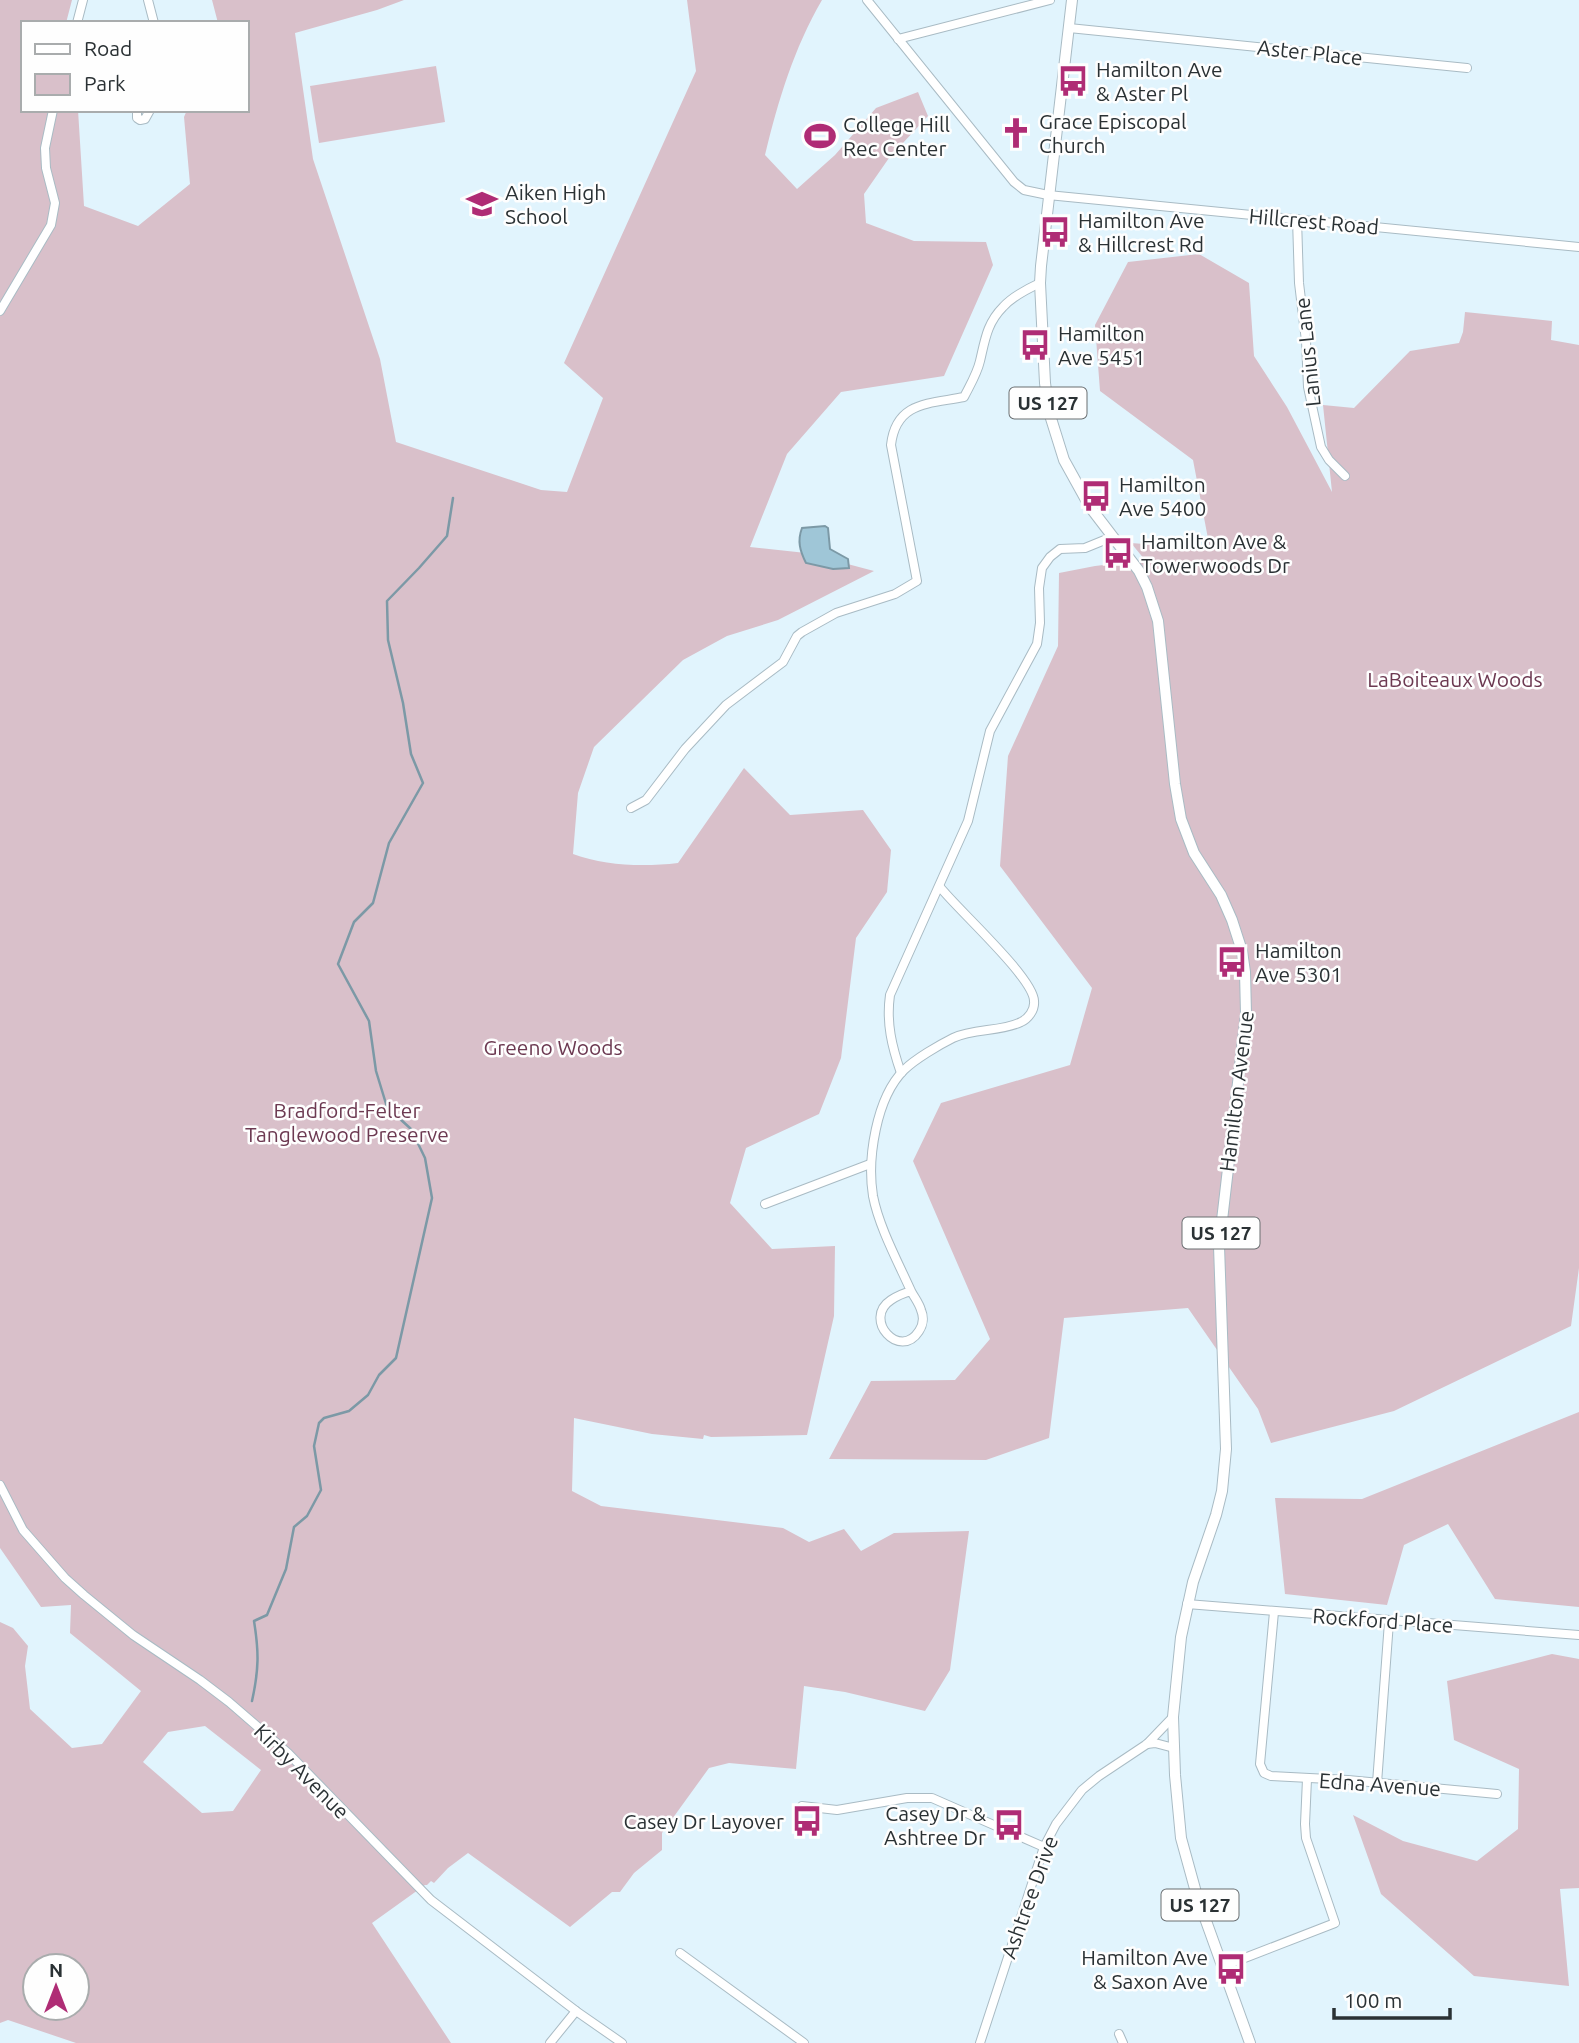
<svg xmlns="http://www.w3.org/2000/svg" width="1579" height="2043" viewBox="0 0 1579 2043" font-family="Ubuntu,sans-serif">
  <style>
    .green { fill: #d9c0ca; fill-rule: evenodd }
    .water { fill: #9fc6d7; stroke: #7c99a6; stroke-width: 2 }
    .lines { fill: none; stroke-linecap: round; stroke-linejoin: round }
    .stream { stroke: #7c99a6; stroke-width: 2.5 }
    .minor-casing { stroke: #a9bbc4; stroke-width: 10 }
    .major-casing { stroke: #a9bbc4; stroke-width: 12 }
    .minor { stroke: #fff; stroke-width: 8 }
    .major { stroke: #fff; stroke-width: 10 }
    .labels { text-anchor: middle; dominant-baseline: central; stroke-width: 5; stroke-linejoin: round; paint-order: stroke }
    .shield { fill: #fefefe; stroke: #6a6e71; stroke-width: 2 }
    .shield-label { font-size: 19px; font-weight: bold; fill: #2a3134 }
    .street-label { font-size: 21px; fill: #2a3134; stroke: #fefefe }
    .poi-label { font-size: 21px; fill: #2a3134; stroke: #fefefe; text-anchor: start }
    .park-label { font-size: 21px; fill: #6c3951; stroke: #fefefe }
  </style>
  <rect width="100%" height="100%" fill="#e1f4fd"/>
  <g class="green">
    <path d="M0,0H72L66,23H23V110H78L84,206L138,226L190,184L184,117L187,110H247V23H218L212,0H404L377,10L295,33L313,159L380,359L396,442L541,490L567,492L603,398L564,363L696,71L687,0H822C794,48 778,101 765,155L797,189L835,155L876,108L918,92L928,116L889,158L864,194L866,223L914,241L986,242L993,265L944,376L841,392L787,454L750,547L806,553L874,571L778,620L727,636L683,660L594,747L578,793L573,854C605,866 644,867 678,863L744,768L790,815L863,810L891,850L887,892L856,938L841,1058L819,1114L746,1148L730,1203L772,1249L835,1246L834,1316L807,1435L711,1437L704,1435L703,1439L652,1434L574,1418L572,1491L601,1506L783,1528L809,1542L844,1529L861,1551L894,1533L969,1531L950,1670L925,1711L845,1692L804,1686L796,1769L729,1763L709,1768L662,1833V1850L634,1873L620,1892H612L570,1927L468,1853L448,1868L434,1883L431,1881L427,1885H425L372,1923L451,2043H76L8,2020L0,2023V1622L13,1628L28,1646L25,1666L30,1709L72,1748L102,1744L141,1691L70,1633L71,1605L41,1607L0,1548ZM205,1726L261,1770L233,1811L202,1813L143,1762L168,1732ZM35,1966H77V2008H35Z"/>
    <path d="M436,66L445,122L319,143L310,86Z"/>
    <path d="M1199,254L1249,283L1254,356L1287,407L1332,492L1323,405L1354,408L1410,351L1459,343L1463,332L1465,312L1552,321L1551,340L1579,345V1268L1571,1326L1394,1411L1271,1443L1258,1409L1188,1308L1064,1318L1049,1438L986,1460L829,1459L871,1381L955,1380L990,1339L913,1161L941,1103L1070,1065L1092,988L1000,866L1008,756L1058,646L1059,573L1095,566L1145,560L1131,543L1210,549L1193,460L1100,391L1095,325L1128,262Z"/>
    <path d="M1579,1412V1607L1495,1599L1448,1524L1404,1545L1387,1605L1285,1594L1275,1498L1362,1499Z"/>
    <path d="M1552,1654L1579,1659V1888L1560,1889L1569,1986L1474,1976L1381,1894L1353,1815L1403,1841L1477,1861L1518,1829L1519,1769L1454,1740L1447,1681Z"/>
  </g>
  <path class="water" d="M825,526L828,528L830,549L848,559L849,568L833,569L806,563C800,551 797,541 802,528Z"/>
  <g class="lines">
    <path class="stream" d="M252,1701C259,1669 259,1652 254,1621L267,1615L286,1569L294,1527L307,1516L321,1490L314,1446L319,1423L324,1418L349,1411L368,1395L379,1375L396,1358L432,1198L425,1158L411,1129L387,1107L376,1071L369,1021L338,964L354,922L373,903L389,843L423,783L411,754L403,703L388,640L387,601L419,568L447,536L453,498"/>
    <defs>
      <g id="minor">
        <path d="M148,0L154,23"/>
        <path d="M867,0L1014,182L1024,190L1048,195L1579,247"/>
        <path d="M77,23L83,0"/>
        <path d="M1069,28L1467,68"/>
        <path d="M898,39L1050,0"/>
        <path d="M137,110V118L140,120L145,119L150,110"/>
        <path d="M1297,219L1299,283L1306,341L1308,387L1321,447L1329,460L1345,476"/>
        <path d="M0,311L51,225L55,203L46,168L45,148L53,110"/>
        <path d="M631,808L646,800L685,749L726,705L783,662L797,636L802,632L836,613L895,594L917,581L891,445C896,401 930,404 964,397C970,385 977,374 980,361C985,340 987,323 1003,307C1013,296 1027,289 1040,283"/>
        <path d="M901,1073C892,1047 886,1023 890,995L968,821L990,731L1037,644L1040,623L1039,588L1042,568L1050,557L1060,549L1085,548L1112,537"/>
        <path d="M765,1204L870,1164"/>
        <path d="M911,1291C914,1297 919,1303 921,1310C924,1317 923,1325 919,1331C900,1361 862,1319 891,1300C897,1296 904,1293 911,1291C898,1262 879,1227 873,1196C867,1159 876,1098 904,1070C915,1059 939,1045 953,1038C974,1028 1001,1032 1021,1022C1028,1019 1035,1010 1034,1001C1034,978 957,909 940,887"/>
        <path d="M0,1485L23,1530L65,1578L84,1595L133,1635L200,1680L229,1702L288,1753L431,1900L576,2011L622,2043"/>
        <path d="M1187,1604L1579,1635"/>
        <path d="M1274,1612L1260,1764L1264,1773L1271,1776L1348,1780L1497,1794"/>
        <path d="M1147,1744L1155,1743L1174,1748"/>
        <path d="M1377,1783L1389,1622"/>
        <path d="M802,1806L837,1810L907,1798H932L1044,1847"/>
        <path d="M680,1953L804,2043"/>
        <path d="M1224,1966L1335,1923L1306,1838L1305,1824L1307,1779"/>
        <path d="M1119,2034L1123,2043"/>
        <path d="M550,2043L576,2011"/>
        <path d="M980,2043L1044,1847L1056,1824L1082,1790L1099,1776L1147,1744L1173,1717"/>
      </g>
      <path id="major" d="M1072,0L1041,266L1040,283L1045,383L1049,412L1064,460L1090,507L1139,571L1147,587L1158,621L1175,784L1181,819L1194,853L1221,895L1232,920L1242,951L1245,972L1246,1014L1219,1246L1226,1449L1222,1491L1216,1515L1193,1582L1181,1637L1173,1717L1175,1775L1181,1838L1197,1896L1250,2043"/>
    </defs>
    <use href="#minor" class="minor-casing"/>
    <use href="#major" class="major-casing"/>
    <use href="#minor" class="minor"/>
    <use href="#major" class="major"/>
  </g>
  <defs>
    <symbol id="bus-bare" viewBox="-9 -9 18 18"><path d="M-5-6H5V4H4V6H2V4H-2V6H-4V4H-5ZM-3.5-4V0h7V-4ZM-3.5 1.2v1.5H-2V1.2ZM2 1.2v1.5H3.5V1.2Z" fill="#af2c75" stroke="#fefefe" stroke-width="2.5" paint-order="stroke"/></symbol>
    <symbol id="church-bare" viewBox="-9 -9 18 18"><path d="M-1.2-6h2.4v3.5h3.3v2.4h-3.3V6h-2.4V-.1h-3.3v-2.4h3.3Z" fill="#af2c75" stroke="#fefefe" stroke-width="2.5" paint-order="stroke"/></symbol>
    <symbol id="stadium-bare" viewBox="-9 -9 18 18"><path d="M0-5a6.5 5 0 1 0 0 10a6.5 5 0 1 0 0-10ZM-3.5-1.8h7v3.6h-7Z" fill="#af2c75" stroke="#fefefe" stroke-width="2.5" paint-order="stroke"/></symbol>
    <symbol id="school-bare" viewBox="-9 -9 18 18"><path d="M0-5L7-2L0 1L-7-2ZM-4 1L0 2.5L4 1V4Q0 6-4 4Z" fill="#af2c75" stroke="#fefefe" stroke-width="2.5" paint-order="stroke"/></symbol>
  </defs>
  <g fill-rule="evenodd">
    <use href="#bus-bare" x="1051" y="59" width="44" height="44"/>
    <use href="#church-bare" x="994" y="111" width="44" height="44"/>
    <use href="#stadium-bare" x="798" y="114" width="44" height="44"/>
    <use href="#school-bare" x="460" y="182" width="44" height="44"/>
    <use href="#bus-bare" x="1033" y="210" width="44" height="44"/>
    <use href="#bus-bare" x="1013" y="323" width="44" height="44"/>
    <use href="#bus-bare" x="1074" y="474" width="44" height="44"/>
    <use href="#bus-bare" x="1096" y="531" width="44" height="44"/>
    <use href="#bus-bare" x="1210" y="940" width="44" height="44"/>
    <use href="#bus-bare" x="785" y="1799" width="44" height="44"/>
    <use href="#bus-bare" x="987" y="1803" width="44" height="44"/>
    <use href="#bus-bare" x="1209" y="1947" width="44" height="44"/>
  </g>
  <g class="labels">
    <g class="shield">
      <rect x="1009.5" y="387.5" width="77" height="31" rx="5"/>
      <rect x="1182.5" y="1217.5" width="77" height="31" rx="5"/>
      <rect x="1161.5" y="1889.5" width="77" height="31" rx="5"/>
    </g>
    <g class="shield-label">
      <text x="1048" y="403">US 127</text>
      <text x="1221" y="1233">US 127</text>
      <text x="1200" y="1905">US 127</text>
    </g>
    <g class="street-label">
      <text transform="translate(1310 52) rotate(6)">Aster Place</text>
      <text transform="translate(1314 221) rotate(5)">Hillcrest Road</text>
      <text transform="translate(1307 352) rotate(-96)">Lanius Lane</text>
      <text transform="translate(1236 1091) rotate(-83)">Hamilton Avenue</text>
      <text transform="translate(1383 1620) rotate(4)">Rockford Place</text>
      <text transform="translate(302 1771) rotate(45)">Kirby Avenue</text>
      <text transform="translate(1380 1784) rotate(4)">Edna Avenue</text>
      <text transform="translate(1029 1897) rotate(-70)">Ashtree Drive</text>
    </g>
    <g class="poi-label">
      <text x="1096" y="69">Hamilton Ave<tspan x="1096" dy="24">&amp; Aster Pl</tspan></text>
      <text x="1039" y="121">Grace Episcopal<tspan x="1039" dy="24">Church</tspan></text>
      <text x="843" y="124">College Hill<tspan x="843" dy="24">Rec Center</tspan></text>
      <text x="505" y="192">Aiken High<tspan x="505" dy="24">School</tspan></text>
      <text x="1078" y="220">Hamilton Ave<tspan x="1078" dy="24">&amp; Hillcrest Rd</tspan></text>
      <text x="1058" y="333">Hamilton<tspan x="1058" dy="24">Ave 5451</tspan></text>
      <text x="1119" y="484">Hamilton<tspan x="1119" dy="24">Ave 5400</tspan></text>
      <text x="1141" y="541">Hamilton Ave &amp;<tspan x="1141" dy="24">Towerwoods Dr</tspan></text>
      <text x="1255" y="950">Hamilton<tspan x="1255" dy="24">Ave 5301</tspan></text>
      <text x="986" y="1813" text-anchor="end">Casey Dr &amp;<tspan x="986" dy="24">Ashtree Dr</tspan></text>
      <text x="784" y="1821" text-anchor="end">Casey Dr Layover</text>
      <text x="1208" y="1957" text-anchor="end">Hamilton Ave<tspan x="1208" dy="24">&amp; Saxon Ave</tspan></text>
    </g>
    <g class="park-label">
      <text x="1455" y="679">LaBoiteaux Woods</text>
      <text x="553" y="1047">Greeno Woods</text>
      <text x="347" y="1110">Bradford-Felter<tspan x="347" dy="24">Tanglewood Preserve</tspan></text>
    </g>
  </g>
  <rect x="21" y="21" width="228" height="91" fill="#fefefe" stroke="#a9acad" stroke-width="2"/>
  <rect x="35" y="44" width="35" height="10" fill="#ffffff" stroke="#a9acad" stroke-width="2"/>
  <text x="84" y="56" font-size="21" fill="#2a3134">Road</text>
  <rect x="35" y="74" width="35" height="21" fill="#d9c0ca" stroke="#a9acad" stroke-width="2"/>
  <text x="84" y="91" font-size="21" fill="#2a3134">Park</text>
  <g transform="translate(56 1987)"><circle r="33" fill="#fefefe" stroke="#a9acad" stroke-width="2"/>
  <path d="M0-5L12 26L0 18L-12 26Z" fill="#af2c75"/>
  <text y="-10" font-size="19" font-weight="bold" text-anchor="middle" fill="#2a3134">N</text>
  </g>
  <path d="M1334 2008v10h116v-10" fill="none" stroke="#2a3134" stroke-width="3.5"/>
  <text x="1344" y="2008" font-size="21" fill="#2a3134" stroke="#fefefe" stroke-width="5" paint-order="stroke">100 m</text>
</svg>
